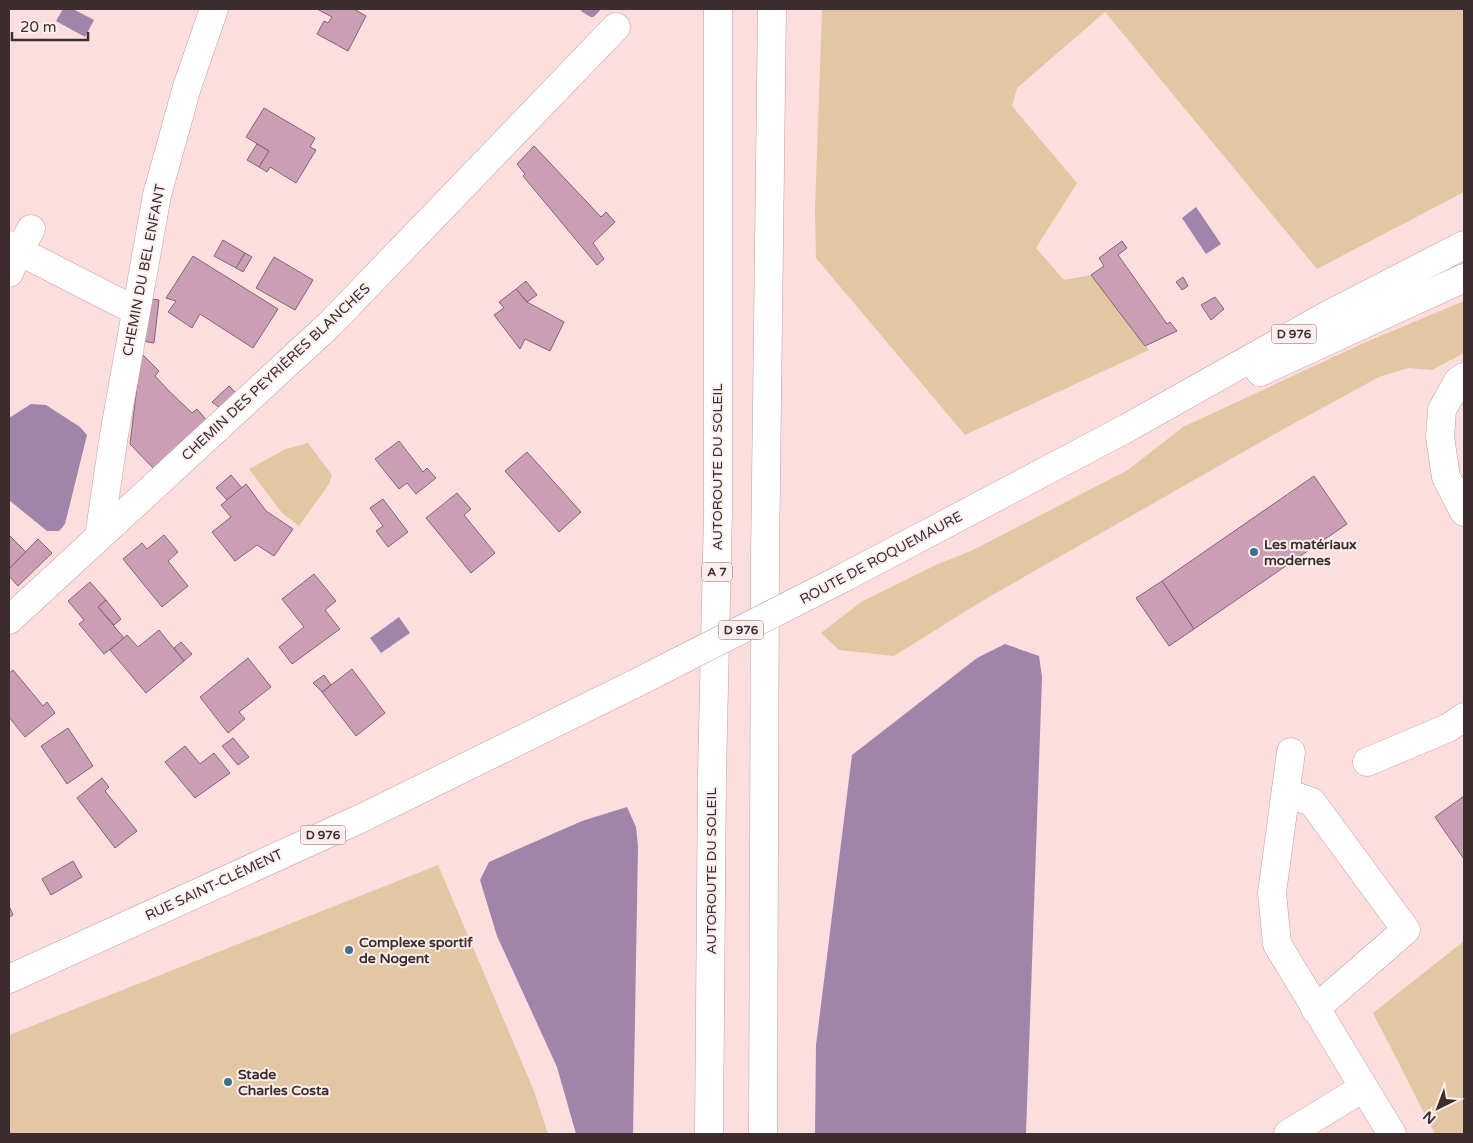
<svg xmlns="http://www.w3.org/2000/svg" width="1473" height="1143" viewBox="0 0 1473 1143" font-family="'Varela Round',sans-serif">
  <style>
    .green { fill: #e3c7a2 }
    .water { fill: #a084a9 }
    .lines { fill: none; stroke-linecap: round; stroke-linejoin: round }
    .stream { stroke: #a084a9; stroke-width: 8 }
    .building { fill: #cc9eb5; stroke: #816573 }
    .minor-casing { stroke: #c19e9f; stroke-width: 29 }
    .major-casing { stroke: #c19e9f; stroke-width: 29 }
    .highway-casing { stroke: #c19e9f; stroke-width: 29 }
    .minor { stroke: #fff; stroke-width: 28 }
    .major { stroke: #fff; stroke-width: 28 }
    .highway { stroke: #fff; stroke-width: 28 }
    .major-bridge-casing { stroke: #c19e9f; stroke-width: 29; stroke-linecap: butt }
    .major-bridge { stroke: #fff; stroke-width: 28 }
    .poi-dot { fill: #3a728c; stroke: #feefef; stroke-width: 2 }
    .labels { text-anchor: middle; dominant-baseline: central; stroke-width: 4; stroke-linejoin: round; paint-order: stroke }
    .shield { fill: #feefef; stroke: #766868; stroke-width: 1 }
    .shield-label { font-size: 12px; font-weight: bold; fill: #3c2e2e }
    .street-label { font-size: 14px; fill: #3c2e2e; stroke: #feefef }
    .poi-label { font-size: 14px; font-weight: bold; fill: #3c2e2e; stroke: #feefef; text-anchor: start }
  </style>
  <rect width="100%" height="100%" fill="#fcdede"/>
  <g class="green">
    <path d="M822,9H1464V192L1317,269L1105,12L1017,88L1012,106L1077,183L1036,248L1064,280L1091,275L1149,350L965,435L816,258L815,210Z"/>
    <path d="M1464,301V353L1432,370L1408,368L1379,377L1280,431L982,601L894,656L839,650L821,633L861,602L938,564L971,551L1128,470L1183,427L1366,342Z"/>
    <path d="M308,443L332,475L329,484L299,526L282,513L249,469L286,449Z"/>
    <path d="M438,865L534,1091L548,1134H9V1035Z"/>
    <path d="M1464,941V1134H1435L1373,1013Z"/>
  </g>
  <g class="water">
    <path d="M63,9H73L94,20L85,37L56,21Z"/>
    <path d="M1196,207L1221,244L1206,254L1182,218Z"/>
    <path d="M31,404L46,405L80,427L87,435L65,524L59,531H47L9,500V418Z"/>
    <path d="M399,617L410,633L381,653L370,638Z"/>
    <path d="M1005,644L1039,656L1042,677L1026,1134H815L816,1045L852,755L977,658Z"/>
    <path d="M627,807L636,827L638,846L633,1134H576L557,1067L497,936L480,880L489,862L582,821Z"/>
  </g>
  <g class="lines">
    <path class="stream" d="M585,9L592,13L596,9"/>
  </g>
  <g class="building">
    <path d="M317,9H354L366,16L348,51L317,34L324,21L328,23L332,17Z"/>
    <path d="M264,108L315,138L310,147L316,150L296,183L270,167L267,172L259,167L269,151L246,137Z"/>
    <path d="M257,144L269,151L259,167L247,160Z"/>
    <path d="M534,146L601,217L606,212L615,222L593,243L604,259L597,265L523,176L525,174L517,164Z"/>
    <path d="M223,240L245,253L236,268L214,256Z"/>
    <path d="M1122,241L1127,248L1118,255L1167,324L1170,322L1177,331L1145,346L1091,275L1104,266L1099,258Z"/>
    <path d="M245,253L252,257L243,272L236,268Z"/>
    <path d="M193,256L278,309L253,348L200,314L192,328L168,312L176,301L166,298Z"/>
    <path d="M274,257L313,280L295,310L256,288Z"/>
    <path d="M1183,277L1188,286L1182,290L1176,282Z"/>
    <path d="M526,281L537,295L527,302L516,289Z"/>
    <path d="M516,289L527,302L564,322L550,351L525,339L520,349L494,315L504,308L499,302Z"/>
    <path d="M1215,297L1224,309L1211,320L1201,305Z"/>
    <path d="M144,298L159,300L154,343L142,341Z"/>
    <path d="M141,353L159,371L155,376L168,390L192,413L197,409L208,422L153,468L130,444Z"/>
    <path d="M229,386L237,394L221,409L212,402Z"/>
    <path d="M399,441L423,472L427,468L436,478L416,494L407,483L399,489L375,459Z"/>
    <path d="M527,452L581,512L559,532L505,471Z"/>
    <path d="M231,475L242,488L227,500L216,488Z"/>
    <path d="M1314,476L1347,524L1194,629L1162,581Z"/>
    <path d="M246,484L266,511L293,529L274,556L257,545L235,561L212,532L231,517L221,505Z"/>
    <path d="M457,493L471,509L464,515L495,553L471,573L426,518Z"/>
    <path d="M383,499L408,532L388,547L376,531L383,526L370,508Z"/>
    <path d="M9,535L26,552L9,569Z"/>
    <path d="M164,535L178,552L168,561L188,586L162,607L123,559L142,543L147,549Z"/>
    <path d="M38,539L52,553L18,586L9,576V569Z"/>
    <path d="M314,574L336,601L325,610L340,629L292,664L279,647L304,627L282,599Z"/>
    <path d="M1162,581L1194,629L1169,646L1136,598Z"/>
    <path d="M90,582L106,600L98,607L124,638L104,654L79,624L84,620L68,601Z"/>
    <path d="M106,600L121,619L114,625L98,607Z"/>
    <path d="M159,630L184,661L146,693L110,650L127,635L138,647Z"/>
    <path d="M181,642L192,654L184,661L174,648Z"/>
    <path d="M248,658L271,687L239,712L245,719L228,733L200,697Z"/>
    <path d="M352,669L385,713L356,736L322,692Z"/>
    <path d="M13,670L43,706L47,702L55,713L25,737L9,717V673Z"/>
    <path d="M324,675L331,685L322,692L313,683Z"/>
    <path d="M68,728L93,766L67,784L41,746Z"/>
    <path d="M233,738L249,757L238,765L222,746Z"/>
    <path d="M185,746L200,764L214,753L230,773L195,798L165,762Z"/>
    <path d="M102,778L109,787L105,791L137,831L115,848L77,798Z"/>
    <path d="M1464,796V859L1435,817Z"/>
    <path d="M73,861L82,877L51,895L42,879Z"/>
    <path d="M9,906L13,915L9,917Z"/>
  </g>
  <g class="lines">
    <defs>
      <g id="minor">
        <path d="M9,245L19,251L31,229"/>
        <path d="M9,273L19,251L136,311"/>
        <path d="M1464,377L1458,381L1442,410L1440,437L1446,477L1464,512"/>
        <path d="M99,537L114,435L157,195L187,87L214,9"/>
        <path d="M9,620L330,324L616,27"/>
        <path d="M1291,752L1272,893L1277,944L1392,1134"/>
        <path d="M1367,762L1448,728L1464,717"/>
        <path d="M1286,793L1312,802L1406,930L1315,1009"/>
        <path d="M1288,1134L1363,1088"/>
      </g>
      <g id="major">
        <path d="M1260,372L1464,278"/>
        <path d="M847,576L1127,428L1328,315L1464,245"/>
        <path d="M9,979L364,817L634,684"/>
      </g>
      <g id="highway">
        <path d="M709,1134L712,774L718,512V9"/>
        <path d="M763,1134L765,559L772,9"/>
      </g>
    </defs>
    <use href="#minor" class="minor-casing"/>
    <use href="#major" class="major-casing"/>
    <use href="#highway" class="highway-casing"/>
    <use href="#minor" class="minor"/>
    <use href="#major" class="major"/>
    <use href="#highway" class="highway"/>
    <defs>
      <path id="major-bridge" d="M634,684L847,576"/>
    </defs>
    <use href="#major-bridge" class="major-bridge-casing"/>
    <use href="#major-bridge" class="major-bridge"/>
  </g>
  <g class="poi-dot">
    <circle cx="1254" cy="552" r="5"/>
    <circle cx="349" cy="950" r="5"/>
    <circle cx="228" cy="1082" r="5"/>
  </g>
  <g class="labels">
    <g class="shield">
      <rect x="1271.5" y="324.5" width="45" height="19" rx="4"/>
      <rect x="702" y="562.5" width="30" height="19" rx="4"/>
      <rect x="718.5" y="620.5" width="45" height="19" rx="4"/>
      <rect x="300.5" y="825.5" width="45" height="19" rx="4"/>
    </g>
    <g class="shield-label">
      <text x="1294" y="334">D 976</text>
      <text x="717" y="572">A 7</text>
      <text x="741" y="630">D 976</text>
      <text x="323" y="835">D 976</text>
    </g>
    <g class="street-label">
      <text transform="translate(144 270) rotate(-79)">CHEMIN DU BEL ENFANT</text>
      <text transform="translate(276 372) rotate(-43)">CHEMIN DES PEYRIÈRES BLANCHES</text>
      <text transform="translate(717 467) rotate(-90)">AUTOROUTE DU SOLEIL</text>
      <text transform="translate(881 558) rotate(-28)">ROUTE DE ROQUEMAURE</text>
      <text transform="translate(711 871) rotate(-90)">AUTOROUTE DU SOLEIL</text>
      <text transform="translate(214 885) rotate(-25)">RUE SAINT-CLÉMENT</text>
    </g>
    <g class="poi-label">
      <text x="1264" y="544">Les matériaux<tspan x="1264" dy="16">modernes</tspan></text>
      <text x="359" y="942">Complexe sportif<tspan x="359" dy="16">de Nogent</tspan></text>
      <text x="238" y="1074">Stade<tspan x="238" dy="16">Charles Costa</tspan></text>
    </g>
  </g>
  <rect width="1473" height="1143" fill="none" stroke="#3c2e2e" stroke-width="20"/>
  <g transform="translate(1438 1108) rotate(222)" stroke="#feefef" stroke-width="4" paint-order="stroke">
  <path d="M0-4L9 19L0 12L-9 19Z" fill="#3c2e2e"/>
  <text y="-8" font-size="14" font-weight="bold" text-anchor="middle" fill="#3c2e2e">N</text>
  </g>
  <path d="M12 32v8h76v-8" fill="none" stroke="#3c2e2e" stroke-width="2.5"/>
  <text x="20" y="32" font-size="15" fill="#3c2e2e" stroke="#feefef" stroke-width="4" paint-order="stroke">20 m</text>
</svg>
